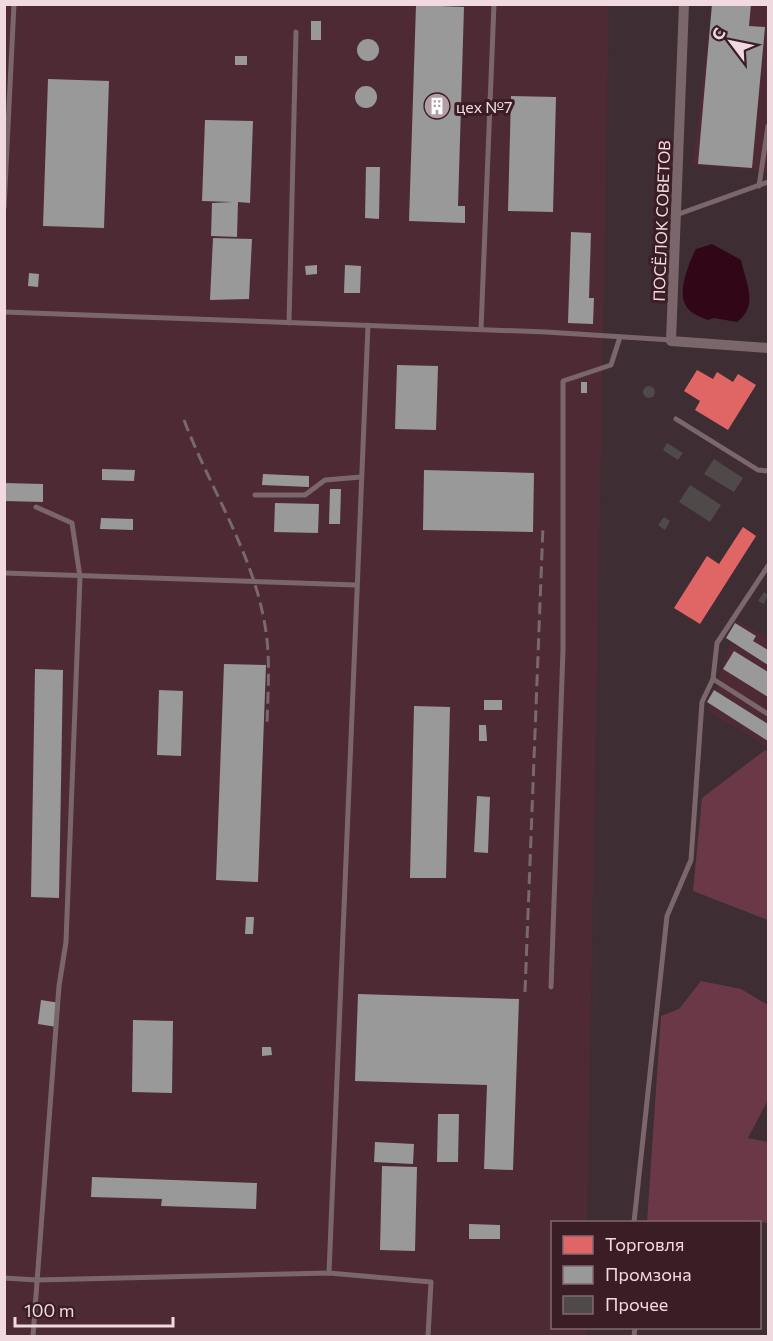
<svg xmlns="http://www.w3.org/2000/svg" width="773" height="1341" viewBox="0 0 773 1341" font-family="Commissioner,sans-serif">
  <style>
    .built { fill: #4e2a35 }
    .green { fill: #6b3848 }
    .water { fill: #310617 }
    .shops { fill: #e06666 }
    .industry { fill: #999 }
    .building { fill: #4f4a49 }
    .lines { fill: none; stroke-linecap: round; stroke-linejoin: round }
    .service { stroke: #7b666c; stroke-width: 5 }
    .minor { stroke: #7b666c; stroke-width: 10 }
    .rail { stroke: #79686d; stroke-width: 3; stroke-dasharray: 12 6; stroke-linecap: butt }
    .labels { text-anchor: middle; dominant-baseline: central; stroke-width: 6; stroke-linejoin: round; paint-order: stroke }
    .poi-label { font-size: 16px; fill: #f0dadf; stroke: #3a1d25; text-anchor: start }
    .street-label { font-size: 16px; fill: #f0dadf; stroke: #3a1d25 }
  </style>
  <rect width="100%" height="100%" fill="#3e2d32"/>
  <g class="built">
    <path d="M5,5H609L587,1222H552V1328H586L585,1336H5Z"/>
    <path d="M712,5H768V171L692,166Z"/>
    <path d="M738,620L768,639V748L708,711Z"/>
  </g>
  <g class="green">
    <path d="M765,750L768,752V920L693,891L702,798Z"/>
    <path d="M701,981L741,989L768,1005V1100L748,1138L768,1142V1223L747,1220L742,1222H647L661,1016L679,1009Z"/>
  </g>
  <path class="water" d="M712,244L741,260C746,283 759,306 737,322L714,318L708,320C700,317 689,313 685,304C678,290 689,262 696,249Z"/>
  <g class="shops">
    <path d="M697,370L713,379L717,372L733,382L738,374L756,385L728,430L695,410L700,401L684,391Z"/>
    <path d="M743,527L756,536L700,624L674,608L707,556L719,564Z"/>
  </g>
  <g class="industry">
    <path d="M712,4H751L749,26L765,27L752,168L698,164Z"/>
    <path d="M416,5L464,7L458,206H465V223L409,221Z"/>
    <rect x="311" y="21" width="10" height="19"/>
    <circle cx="368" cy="50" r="11"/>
    <rect x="235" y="56" width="12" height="9"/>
    <path d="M48,79L109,81L104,228L43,226Z"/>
    <circle cx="366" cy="97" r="11"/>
    <path d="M511,96L556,97L553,212L508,211Z"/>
    <path d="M205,120L253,121L250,203L238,202L237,237L211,236L212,203L233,202L202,201Z"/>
    <path d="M366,167H380L379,219L365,218Z"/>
    <path d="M571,232L591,233L589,298H594L593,324L568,323Z"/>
    <path d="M213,238L252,239L249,299L210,300Z"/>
    <path d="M317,265V274L306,275L305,266Z"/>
    <path d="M345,265L361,266L360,293H344Z"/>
    <path d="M29,273L39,274L38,287L28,286Z"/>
    <path d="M397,365L438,366L436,430L395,429Z"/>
    <rect x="581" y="382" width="6" height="11"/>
    <path d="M102,469L135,470L134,481L102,480Z"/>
    <path d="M424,470L534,473L533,532L423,530Z"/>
    <path d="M263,474L309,476V487L262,485Z"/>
    <path d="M4,483L43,484V502L4,501Z"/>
    <path d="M330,489H341L340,524H329Z"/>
    <path d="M275,503L319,504L318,533L274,532Z"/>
    <path d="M101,518L133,519V530L100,529Z"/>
    <path d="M735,623L756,636L753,641L768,650V665L726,638Z"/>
    <path d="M734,651L768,672V697L723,669Z"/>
    <path d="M224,664L266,665L258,882L216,880Z"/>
    <path d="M35,669L63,670L59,898L31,897Z"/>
    <path d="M159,690L183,691L181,756L157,755Z"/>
    <path d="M714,690L768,724V741L707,702Z"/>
    <rect x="484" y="700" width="18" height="10"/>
    <path d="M414,706L450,707L446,878H410Z"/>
    <path d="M479,725H486L487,741H479Z"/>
    <path d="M477,796L490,797L488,853L474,852Z"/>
    <path d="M246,917H254L253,934H245Z"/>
    <path d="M358,994L519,999L513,1170L484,1169L487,1085L355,1081Z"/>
    <path d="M41,1000L60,1003L57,1027L38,1024Z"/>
    <path d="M133,1020L173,1021L172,1093L132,1092Z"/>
    <path d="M262,1047H271L272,1055L262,1056Z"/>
    <path d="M438,1114H459L458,1162H437Z"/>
    <path d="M375,1142L414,1144L413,1164L374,1162Z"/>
    <path d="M382,1166L417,1167L415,1251L380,1250Z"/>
    <path d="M92,1177L257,1183L256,1209L161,1206L162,1199L91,1197Z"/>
    <path d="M469,1224L500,1225V1239H469Z"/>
  </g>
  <g class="building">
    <circle cx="649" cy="392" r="6"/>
    <path d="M667,443L683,453L678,460L663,450Z"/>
    <path d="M714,459L743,478L734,492L704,474Z"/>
    <path d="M690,485L721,505L710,522L679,502Z"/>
    <path d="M664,517L670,521L665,530L658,525Z"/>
    <path d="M764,592L768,595L764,604L758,601Z"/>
  </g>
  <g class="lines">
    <g class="service">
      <path d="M759,186L768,126"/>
      <path d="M4,208L14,4"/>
      <path d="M676,215L768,182"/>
      <path d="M4,312L546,332L671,340"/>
      <path d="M289,323L296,32"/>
      <path d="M481,329L494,4"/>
      <path d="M676,419L758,470L768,471"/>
      <path d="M255,495H305L325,480L361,477"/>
      <path d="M4,573L356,585"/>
      <path d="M713,679L768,714"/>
      <path d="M551,987L563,650V381L611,365L620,337"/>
      <path d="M634,1222L667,916L691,860L702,702L713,679L717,643L768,566"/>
      <path d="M329,1273L368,325"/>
      <path d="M4,1278L37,1280L329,1273L431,1282L428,1336"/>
      <path d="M33,1336L59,986L66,942L80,577L72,523L36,507"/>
      <path d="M634,1336L635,1328"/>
    </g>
    <path class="minor" d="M684,4L671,341L768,348"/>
    <g class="rail">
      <path d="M184,420C209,486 251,550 264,620C271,655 268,690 267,725"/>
      <path d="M525,992L543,526"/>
    </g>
  </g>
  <defs>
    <symbol id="building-disc" viewBox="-11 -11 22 22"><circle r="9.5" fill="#b29da2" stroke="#3a1d25"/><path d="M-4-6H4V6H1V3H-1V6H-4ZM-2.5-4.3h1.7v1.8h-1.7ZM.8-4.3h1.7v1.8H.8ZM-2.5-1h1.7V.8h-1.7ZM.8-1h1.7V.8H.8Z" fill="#fff"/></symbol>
  </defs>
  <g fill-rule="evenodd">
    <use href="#building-disc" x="422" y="91" width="30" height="30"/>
  </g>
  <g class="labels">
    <g class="poi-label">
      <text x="456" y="106">цех №7</text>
    </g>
    <g class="street-label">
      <text transform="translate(661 221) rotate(-88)">ПОСЁЛОК СОВЕТОВ</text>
    </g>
  </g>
  <rect width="773" height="1341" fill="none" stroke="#f0dadf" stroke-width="12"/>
  <rect x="551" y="1221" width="210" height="108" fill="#3a1d25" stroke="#83696f" stroke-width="1.5"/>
  <rect x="563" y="1236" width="30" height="18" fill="#e06666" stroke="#83696f" stroke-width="1.5"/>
  <text x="605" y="1251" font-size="18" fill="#f0dadf">Торговля</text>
  <rect x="563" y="1266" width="30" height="18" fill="#999999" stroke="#83696f" stroke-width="1.5"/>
  <text x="605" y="1281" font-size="18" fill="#f0dadf">Промзона</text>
  <rect x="563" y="1296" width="30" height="18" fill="#4f4a49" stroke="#83696f" stroke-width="1.5"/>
  <text x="605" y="1311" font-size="18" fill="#f0dadf">Прочее</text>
  <g transform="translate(731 42) rotate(302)" stroke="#3a1d25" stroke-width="4.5" paint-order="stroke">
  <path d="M0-4.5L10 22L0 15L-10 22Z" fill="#f0dadf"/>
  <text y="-9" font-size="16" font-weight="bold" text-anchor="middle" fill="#f0dadf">С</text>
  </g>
  <path d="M15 1317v9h158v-9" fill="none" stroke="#f0dadf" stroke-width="3"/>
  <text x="24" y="1317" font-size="18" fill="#f0dadf" stroke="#3a1d25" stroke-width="4.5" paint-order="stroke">100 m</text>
</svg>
